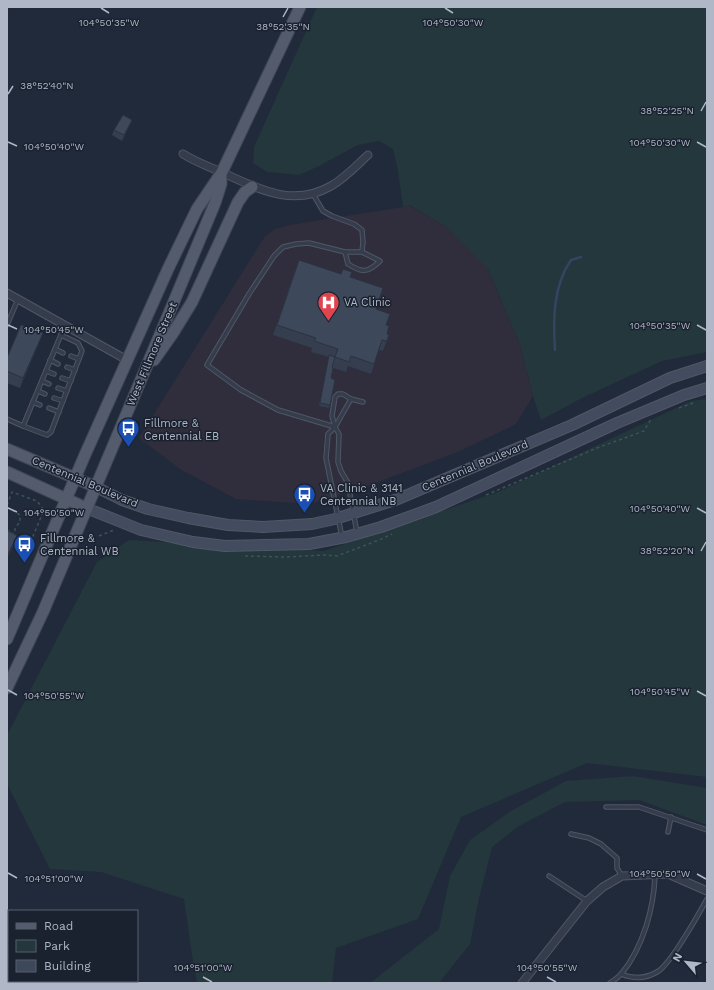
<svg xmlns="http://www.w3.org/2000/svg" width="714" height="990" viewBox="0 0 714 990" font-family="'Work Sans',sans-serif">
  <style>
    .medical { fill: #302d3c }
    .green { fill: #23373c }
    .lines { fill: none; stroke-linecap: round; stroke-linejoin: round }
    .stream { stroke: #344463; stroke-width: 2.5 }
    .service-casing { stroke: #505766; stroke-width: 5.5 }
    .minor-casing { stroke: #505766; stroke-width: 9 }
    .secondary-casing { stroke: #505766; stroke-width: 12 }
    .primary-casing { stroke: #3e4654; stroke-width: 13 }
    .path { stroke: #3e5356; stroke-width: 1.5; stroke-dasharray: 3 3; stroke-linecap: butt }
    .service { stroke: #353c4b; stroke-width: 3.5 }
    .minor { stroke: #353c4b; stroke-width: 7 }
    .secondary { stroke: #434b5e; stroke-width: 10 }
    .primary { stroke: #535b6c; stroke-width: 11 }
    .wall { fill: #343e4e }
    .shaded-wall { fill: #2b3240 }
    .building { fill: #3d485b; stroke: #2b3240 }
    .ticks { fill: none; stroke: #b0b7c7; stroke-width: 1.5 }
    .labels { text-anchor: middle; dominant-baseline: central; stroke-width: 3; stroke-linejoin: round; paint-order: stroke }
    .poi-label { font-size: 11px; fill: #b0b7c7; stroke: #1a2230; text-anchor: start }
    .street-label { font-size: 11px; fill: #b0b7c7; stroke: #1a2230 }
    .ticks-label { font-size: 10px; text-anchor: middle; fill: #b0b7c7; stroke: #1a2230; stroke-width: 3; stroke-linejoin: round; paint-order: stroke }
  </style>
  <rect width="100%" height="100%" fill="#212a3b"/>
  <path class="medical" d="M408,205L445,226L487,267L520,345L533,396L516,424L460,451L365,487L310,504L236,499L180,469L139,438L265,236L275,229L289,225L403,207Z"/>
  <g class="green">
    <path d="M317,7H707V352L662,361L582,398L541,420L533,396L520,345L488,269L445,226L409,205L403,207L398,171L393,149L379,141L358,145L319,166L299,175L267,172L253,163L254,147Z"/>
    <path d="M707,399V777L587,763L461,817L418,919L336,948L332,983H197L192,955L184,899L101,872L50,869L7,784V735L97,562L129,540L324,551L498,492L691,401Z"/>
    <path d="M633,776L707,788V825L639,800L565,802L519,826L492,847L479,898L470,944L439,983H370L439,929L450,876L470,840L511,811L566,781Z"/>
  </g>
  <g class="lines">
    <path class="stream" d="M555,350C553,320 553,286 571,260L581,257"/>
    <defs>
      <g id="service">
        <path d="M313,194L323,211L332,216L354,224L362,230L363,242L362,252H345L309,243L296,244L283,247L274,256L249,294L207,365L241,390L278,410L335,427"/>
        <path d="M345,252L348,264C362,273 368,273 380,261L362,252"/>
        <path d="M7,325L18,299"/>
        <path d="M55,349L63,353"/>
        <path d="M71,356L79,359"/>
        <path d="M50,360L58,364"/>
        <path d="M67,367L75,370"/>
        <path d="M46,371L54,374"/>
        <path d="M62,378L71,381"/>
        <path d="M42,381L49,384"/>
        <path d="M58,388L67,391"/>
        <path d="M38,391L45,394"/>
        <path d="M54,398L63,401"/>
        <path d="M33,402L40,405"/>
        <path d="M49,408L59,412"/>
        <path d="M7,419L23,426L65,325"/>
        <path d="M23,426L47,435L51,432L82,351L78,343L61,335"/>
        <path d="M357,533L348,483L341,471L338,462L339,434L335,427L332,416L335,397L338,394H343L351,399L363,402"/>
        <path d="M342,537L326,458L328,434L335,427L351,399"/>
        <path d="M606,807H639L707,830"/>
        <path d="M668,832L671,817"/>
        <path d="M571,834L589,838L601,844L617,858V868L622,876"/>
        <path d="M549,876L587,901"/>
        <path d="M621,974C633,979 645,979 657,972C671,964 698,915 707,899"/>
        <path d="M610,983C614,980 619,977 622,973C643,947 654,908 655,875"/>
      </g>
      <g id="minor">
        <path d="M183,154C199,164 216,169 232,177C265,192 296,206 331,186C345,178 356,166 368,155"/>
        <path d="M7,293L127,360"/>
        <path d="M522,983L587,901L603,887L622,876L668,874L707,891"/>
      </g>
      <g id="secondary">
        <path d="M96,487L122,500L148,509L188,518L228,525L263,527L312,524L335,519L398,499L572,425L670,378L707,366"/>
        <path d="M86,508L141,530L193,542L225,546L309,544L346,537L381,527L436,507L617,423L684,395L707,388"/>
      </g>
      <g id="primary">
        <path d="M154,360L173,333L192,302L238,202L245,192L252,187"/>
        <path d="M7,449L96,487"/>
        <path d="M7,472L86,508"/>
        <path d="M7,639L84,457L168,269L197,209L222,172L300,7"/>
        <path d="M7,688L43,612L175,299L215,203L221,184V175"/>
      </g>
    </defs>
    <use href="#service" class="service-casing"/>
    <use href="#minor" class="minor-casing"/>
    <use href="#secondary" class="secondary-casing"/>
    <use href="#primary" class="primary-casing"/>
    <g class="path">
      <path d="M679,408L696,402"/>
      <path d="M486,495L597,448L644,431L651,419"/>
      <path d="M7,505L12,492L37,501L44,510L28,548L15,540"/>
      <path d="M7,507L20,515V522L15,528V536"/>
      <path d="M7,530L14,534"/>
      <path d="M99,536L114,530"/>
      <path d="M245,556L286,557L324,555L337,556L379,540L392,534"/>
    </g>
    <use href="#service" class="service"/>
    <use href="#minor" class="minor"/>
    <use href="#secondary" class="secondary"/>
    <use href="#primary" class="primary"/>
  </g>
  <g class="wall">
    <path d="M132,120L130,125L122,141L112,135L114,130Z"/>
    <path d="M295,270L350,277L376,309L386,325L387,334L389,335L383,351L379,350L371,374L348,366L346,372L333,368L331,378L330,405L329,408L319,406L329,357L311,352L312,348L273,335Z"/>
    <path d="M43,333L39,343L20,388L7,383V358Z"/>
  </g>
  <g class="shaded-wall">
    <path d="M132,120L130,125L122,141L124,135Z"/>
    <path d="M43,333L39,343L20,388L23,378Z"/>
    <path d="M17,536L14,546L7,559V556Z"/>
  </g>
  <g class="building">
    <path d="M123,115L132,120L124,135L114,130Z"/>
    <path d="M299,260L341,274L343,269L352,272L350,277L383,288L376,309L390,314L386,325L389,326L387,334L389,335L387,341L382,340L374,364L351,356L349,362L335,357L338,349L314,341L316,338L277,325Z"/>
    <path d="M21,325L43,333L23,378L7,371V358Z"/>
    <path d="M329,355L335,357L332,367L333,368L331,378L335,380L330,405L320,403Z"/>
    <path d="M7,530L17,536L7,556Z"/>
  </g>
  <path class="ticks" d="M101,8L109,13M445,8L453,13M283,17L288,8M8,94L13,86M701,111L706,102M8,142L17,146M697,142L706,147M8,325L17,329M697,325L706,330M8,508L17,512M697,508L706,513M701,551L706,542M8,690L17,695M697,691L706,696M8,873L17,878M697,874L706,879M203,977L212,982M547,977L556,982"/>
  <defs>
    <symbol id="hospital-pin" viewBox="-11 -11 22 30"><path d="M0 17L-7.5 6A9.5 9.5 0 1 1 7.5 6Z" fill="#e0444e" stroke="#1a2230"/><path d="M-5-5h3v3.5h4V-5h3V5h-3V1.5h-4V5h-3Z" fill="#fff"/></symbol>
    <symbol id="bus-pin" viewBox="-11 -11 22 30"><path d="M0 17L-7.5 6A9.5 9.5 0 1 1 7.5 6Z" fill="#1a4fb4" stroke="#1a2230"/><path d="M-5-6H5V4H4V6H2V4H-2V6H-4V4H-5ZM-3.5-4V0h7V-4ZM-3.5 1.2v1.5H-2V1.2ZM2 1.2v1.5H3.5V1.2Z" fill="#fff"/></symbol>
  </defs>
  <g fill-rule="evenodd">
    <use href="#hospital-pin" x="316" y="290" width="25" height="34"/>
    <use href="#bus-pin" x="116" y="416" width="25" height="34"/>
    <use href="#bus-pin" x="292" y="482" width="25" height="34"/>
    <use href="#bus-pin" x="12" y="532" width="25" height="34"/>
  </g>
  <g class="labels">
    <g class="poi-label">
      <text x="344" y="302">VA Clinic</text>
      <text x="144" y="423">Fillmore &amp;<tspan x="144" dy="13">Centennial EB</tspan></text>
      <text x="320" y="488">VA Clinic &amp; 3141<tspan x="320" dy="13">Centennial NB</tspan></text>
      <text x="40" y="538">Fillmore &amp;<tspan x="40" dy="13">Centennial WB</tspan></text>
    </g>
    <g class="street-label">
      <text transform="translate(152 354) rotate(-67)">West Fillmore Street</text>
      <text transform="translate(475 466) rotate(-23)">Centennial Boulevard</text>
      <text transform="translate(85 482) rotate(23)">Centennial Boulevard</text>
    </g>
  </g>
  <g class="ticks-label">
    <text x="109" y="26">104°50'35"W</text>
    <text x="453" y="26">104°50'30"W</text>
    <text x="283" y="30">38°52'35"N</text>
    <text x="47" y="89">38°52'40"N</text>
    <text x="667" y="114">38°52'25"N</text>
    <text x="660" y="146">104°50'30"W</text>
    <text x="54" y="150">104°50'40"W</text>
    <text x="660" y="329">104°50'35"W</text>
    <text x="54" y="333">104°50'45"W</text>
    <text x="660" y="512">104°50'40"W</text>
    <text x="54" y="516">104°50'50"W</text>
    <text x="667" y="554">38°52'20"N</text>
    <text x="660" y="695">104°50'45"W</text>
    <text x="54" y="699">104°50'55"W</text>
    <text x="660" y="877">104°50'50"W</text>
    <text x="54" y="882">104°51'00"W</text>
    <text x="203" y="971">104°51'00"W</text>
    <text x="547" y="971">104°50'55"W</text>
  </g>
  <rect width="714" height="990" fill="none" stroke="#b0b7c7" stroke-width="16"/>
  <rect x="8" y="910" width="130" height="72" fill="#1a2230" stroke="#565e6c"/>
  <rect x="16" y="923" width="20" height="6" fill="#535b6c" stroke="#565e6c"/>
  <text x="44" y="930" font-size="12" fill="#b0b7c7">Road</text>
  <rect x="16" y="940" width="20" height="12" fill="#23373c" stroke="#565e6c"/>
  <text x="44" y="950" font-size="12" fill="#b0b7c7">Park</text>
  <rect x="16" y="960" width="20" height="12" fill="#3d485b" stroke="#565e6c"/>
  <text x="44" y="970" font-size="12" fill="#b0b7c7">Building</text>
  <g transform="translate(686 962) rotate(298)" stroke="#1a2230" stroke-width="3" paint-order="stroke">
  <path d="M0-3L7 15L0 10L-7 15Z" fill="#b0b7c7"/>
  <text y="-6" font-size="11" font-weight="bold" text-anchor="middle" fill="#b0b7c7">N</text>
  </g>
</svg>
